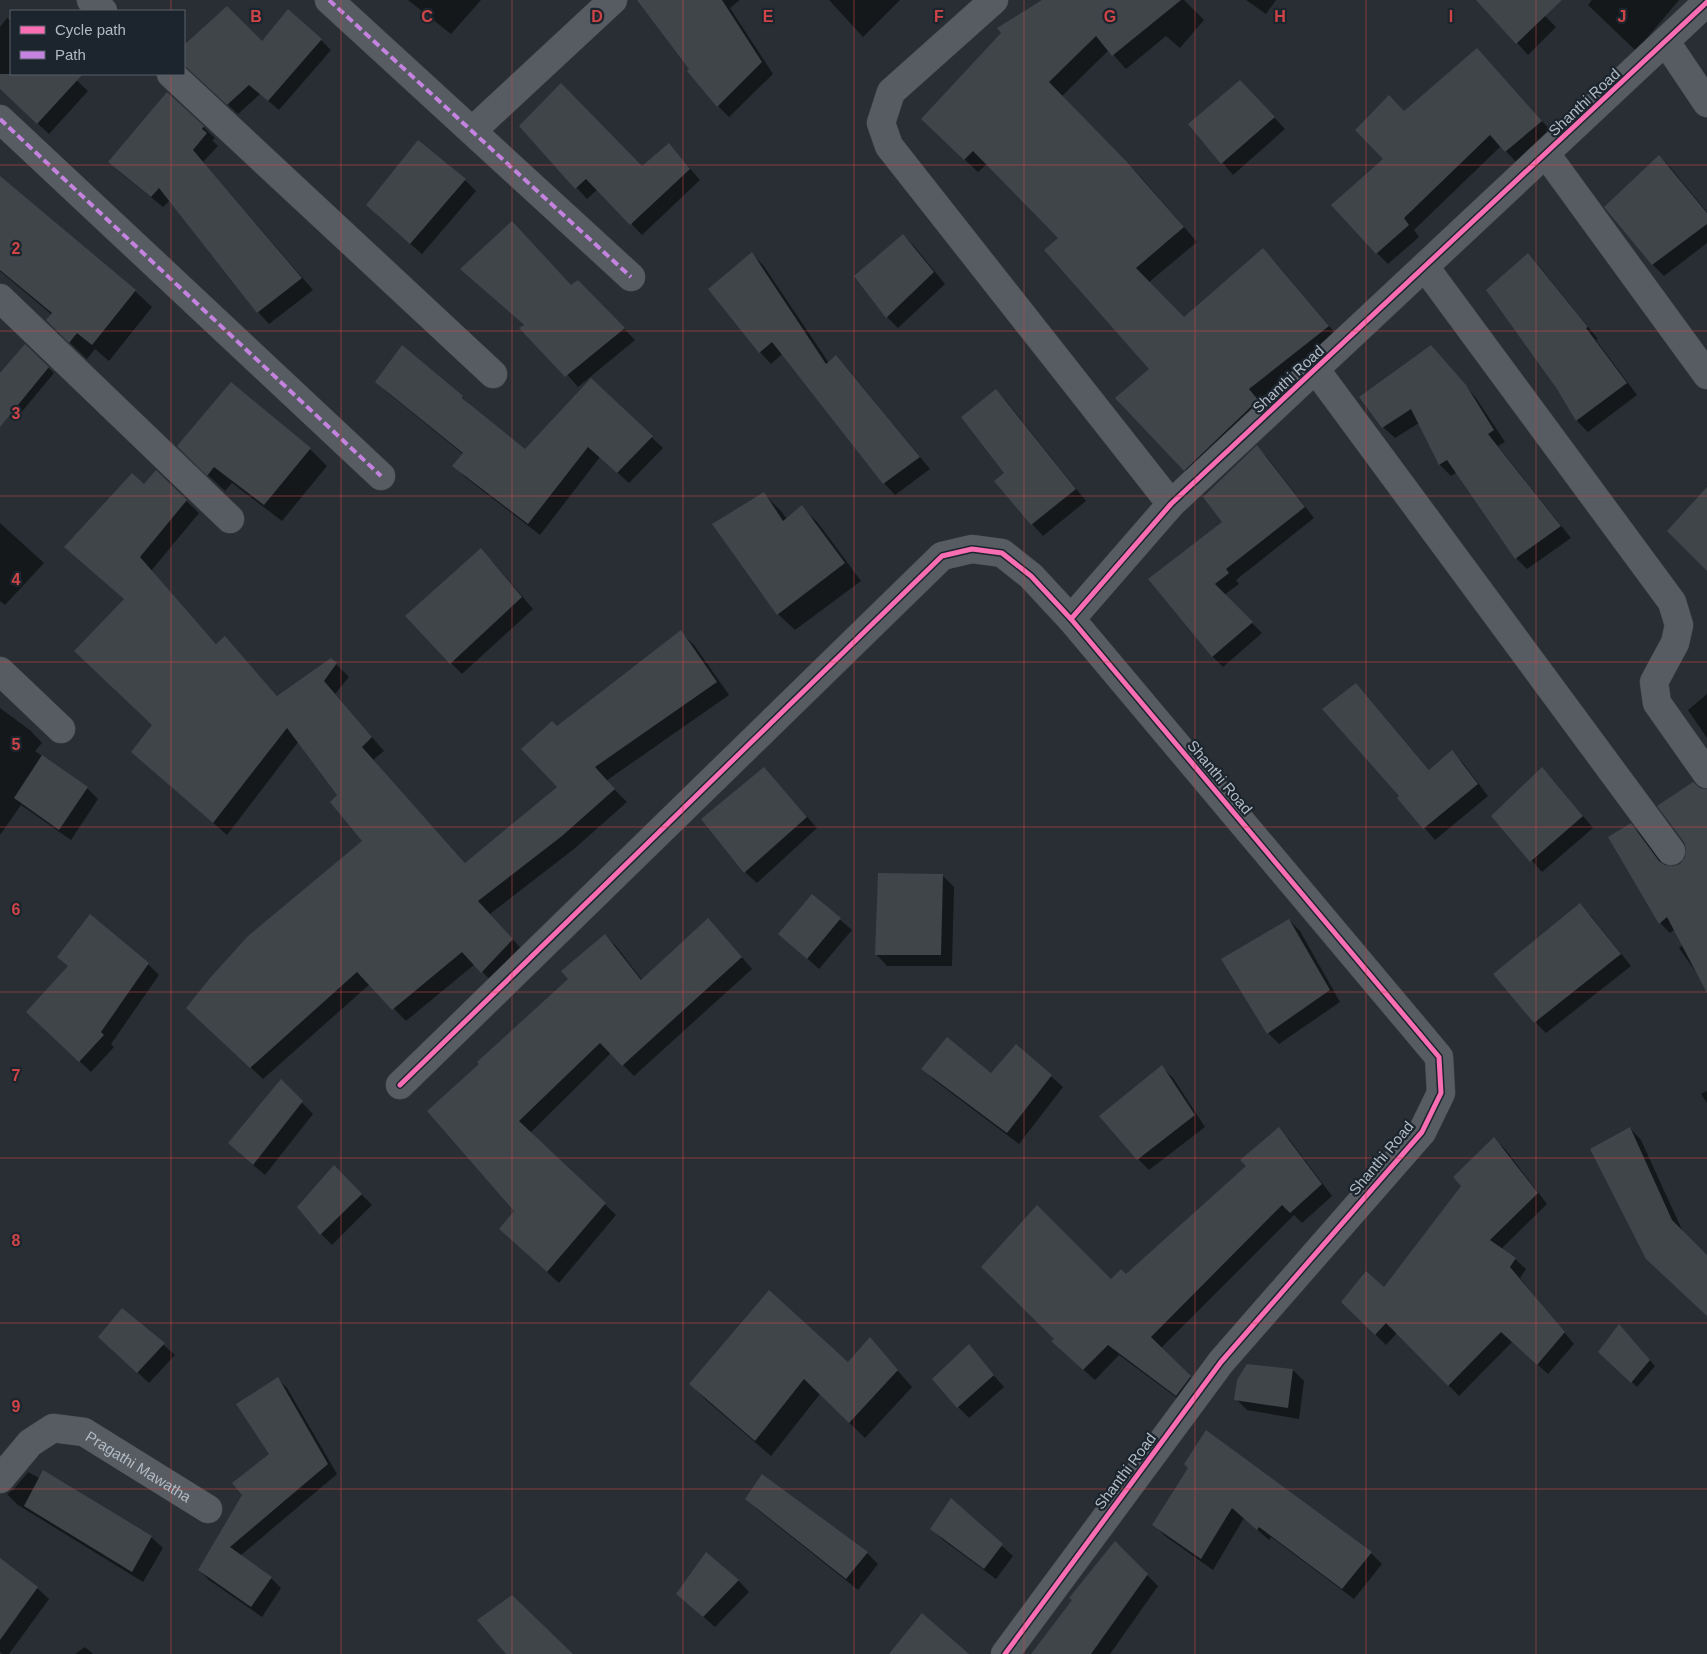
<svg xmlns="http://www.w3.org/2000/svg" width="1707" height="1654" viewBox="0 0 1707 1654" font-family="Helvetica,sans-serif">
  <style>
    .shadow { fill: #0007 }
    .building { fill: #40454a }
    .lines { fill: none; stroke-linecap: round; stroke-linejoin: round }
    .minor-casing { stroke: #464a4e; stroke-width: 29 }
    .minor { stroke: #575c62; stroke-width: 28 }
    .quiet { stroke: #c483df; stroke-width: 4; stroke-dasharray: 8 4; stroke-linecap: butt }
    .cycleway-casing { stroke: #1c252e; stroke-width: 8 }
    .cycleway { stroke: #f96db3; stroke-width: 5 }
    .grid { fill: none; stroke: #cf4547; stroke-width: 1; stroke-opacity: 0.55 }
    .labels { text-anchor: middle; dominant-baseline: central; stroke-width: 4.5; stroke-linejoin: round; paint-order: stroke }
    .street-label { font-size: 15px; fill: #b1bbc5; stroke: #1c252e }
    .grid-label { font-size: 16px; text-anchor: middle; font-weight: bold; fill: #cf4547; stroke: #1c252e; stroke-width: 4.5; stroke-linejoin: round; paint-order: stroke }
  </style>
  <rect width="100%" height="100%" fill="#282e33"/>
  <g class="shadow">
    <path d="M408,0H481L451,34Z"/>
    <path d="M639,0H740L730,8L773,74L729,117L718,106Z"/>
    <path d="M829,0H900L863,37Z"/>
    <path d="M1045,0H1184L1204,20L1180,48L1166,36L1126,69L1109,50L1062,96L1141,177L1197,242L1148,283L1184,319L1263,250L1276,263L1341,340L1198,483L1185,470L1151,369L1060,238L987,164L978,172L936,133Z"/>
    <path d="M1246,0H1276L1266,14Z"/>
    <path d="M1478,0H1529L1556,27L1528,55Z"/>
    <path d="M1592,0H1679L1636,51L1588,5Z"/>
    <path d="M227,8L263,43L321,40L331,50L279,110L260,94L238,114L199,78L192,66L184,58V46Z"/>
    <path d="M7,18L11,21V74H70L88,91L49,134L0,89V27Z"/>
    <path d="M1488,61L1552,132L1517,163L1501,146L1414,230L1419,237L1388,264L1377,253L1384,159L1404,112Z"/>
    <path d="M1251,93L1285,129L1233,175L1189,124Z"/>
    <path d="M168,94L215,138L212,140L218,146L203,162L313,290L269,324L258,312L170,200L163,207L121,173L110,162Z"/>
    <path d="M521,126L642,168L669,144L700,180L642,235L598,189L587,199Z"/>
    <path d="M1659,156L1670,167L1707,212V243L1664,276L1653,265L1605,207Z"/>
    <path d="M0,178L135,291L152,307L109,361L95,349L87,359L64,337L52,315L0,271Z"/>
    <path d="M465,180L476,191L422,254L378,216Z"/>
    <path d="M903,235L914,246L945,284L898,328L887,317Z"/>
    <path d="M752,254L763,265L829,363L836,357L847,368L930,469L895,495L884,483L782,354L771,364L760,352Z"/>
    <path d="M1528,254L1539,266L1598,339L1596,340L1637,395L1588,432L1577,421L1558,389Z"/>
    <path d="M473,280L572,287L578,282L635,340L578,387L525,326Z"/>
    <path d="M25,346L54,373L20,414L0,398V375Z"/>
    <path d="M1442,358L1476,398L1505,442L1498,446L1571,538L1527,569L1516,558L1457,472L1451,476L1440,465L1419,423L1395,438L1383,427Z"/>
    <path d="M591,380L663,448L629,483L600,457L540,535L465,477L454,466L463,454L388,393L377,382L462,397L473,408L525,450Z"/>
    <path d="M996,390L1007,402L1086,501L1043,536L1032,524L1006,473Z"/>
    <path d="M1257,447L1267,457L1314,518L1236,580L1239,584L1224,595L1262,633L1223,667L1213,657L1150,579L1224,522Z"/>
    <path d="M310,449L327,466L282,521L232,483L225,491L195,463Z"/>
    <path d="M156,472L199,513L151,571L217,645L225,637L278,697L331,659L349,677L335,694L384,751L373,760L466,864L559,787L557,728L681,632L694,645L729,695L606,781L627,802L574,849L490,914L525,953L494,984L475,964L406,1021L370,984L263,1079L200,1020L363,841L338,795L298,742L227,835L132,752L154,726L125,600L144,486Z"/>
    <path d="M764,494L780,510L787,519L802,507L818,523L861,581L795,630L778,614Z"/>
    <path d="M0,523L44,563L5,605L0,601Z"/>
    <path d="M492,561L533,609L462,674L451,663Z"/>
    <path d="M1356,684L1367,696L1430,771L1452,752L1463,763L1488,796L1435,840L1399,798L1401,796Z"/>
    <path d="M1707,694V738L1688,710Z"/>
    <path d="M0,708L31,731L42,743L35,751L87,788L98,799L71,840L21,805L0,835Z"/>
    <path d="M764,768L817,828L757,883L745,872L703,819Z"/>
    <path d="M1553,780L1593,828L1542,872L1493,817Z"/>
    <path d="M1699,789L1707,791V988L1679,948L1683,945L1675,929L1670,933L1660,923L1630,824L1641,834L1664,866L1673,868L1681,865L1686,858Z"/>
    <path d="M943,876L954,887L952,966H887L876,954Z"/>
    <path d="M813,896L852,930L819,969L780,934Z"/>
    <path d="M1580,905L1591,916L1631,966L1546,1033L1535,1022Z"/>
    <path d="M1289,920L1300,931L1340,1002L1279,1044L1268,1033Z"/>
    <path d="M719,931L752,969L634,1076L611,1053L530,1133L616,1215L559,1283L512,1240L515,1211L481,1065L570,979L605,935L616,946L642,980Z"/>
    <path d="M59,957L148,964L159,975L111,1044L114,1047L91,1072L39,1023L69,967Z"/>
    <path d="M1016,1045L1063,1087L1019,1144L934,1080L923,1069L992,1075Z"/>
    <path d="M1162,1067L1173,1078L1205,1127L1149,1170L1138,1159Z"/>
    <path d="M281,1081L313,1114L265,1175L240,1154Z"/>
    <path d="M1707,1091V1103L1701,1094Z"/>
    <path d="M1630,1128L1641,1140L1683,1232L1707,1257V1315Z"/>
    <path d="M1278,1129L1289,1139L1332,1196L1302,1223L1294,1215L1161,1348L1201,1388L1188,1406L1119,1355L1095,1380L1064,1352L1055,1339L1111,1281L1126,1275L1248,1166Z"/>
    <path d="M1494,1139L1505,1149L1547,1204L1501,1249L1515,1259L1526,1269L1520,1278L1574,1344L1548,1374L1512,1342L1459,1396L1397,1333L1386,1345L1343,1302L1384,1289L1462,1186Z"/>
    <path d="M334,1167L372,1205L332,1245L321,1234Z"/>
    <path d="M123,1309L175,1355L149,1383L111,1348Z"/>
    <path d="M1624,1331L1655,1366L1637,1387L1600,1352Z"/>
    <path d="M870,1339L912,1387L865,1438L820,1394L771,1456L706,1400L691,1384L848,1364Z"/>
    <path d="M974,1353L1004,1387L969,1418L958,1407Z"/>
    <path d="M1248,1365L1293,1370L1304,1381L1299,1419L1247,1410L1236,1399Z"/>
    <path d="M277,1378L287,1388L337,1474L240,1556L271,1578L281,1588L262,1617L209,1580L199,1570L271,1454Z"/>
    <path d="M1190,1468L1371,1553L1382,1564L1354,1599L1271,1537L1269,1540L1244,1518L1213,1570L1165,1536L1154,1525Z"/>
    <path d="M28,1472L151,1537L163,1548L143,1582L18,1505L7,1494L13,1490Z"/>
    <path d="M763,1475L867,1553L878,1564L858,1590L758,1510L747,1499Z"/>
    <path d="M951,1500L1013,1556L996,1579L943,1540L932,1529Z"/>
    <path d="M1115,1543L1158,1586L1110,1654H1032Z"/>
    <path d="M0,1560L37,1588L49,1599L9,1654H2L0,1652Z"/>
    <path d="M738,1580L749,1592L715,1627L678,1594Z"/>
    <path d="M85,1647L93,1654H75Z"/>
  </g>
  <g class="building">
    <path d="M637,0H722L762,62L717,107L687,71L689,69Z"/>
    <path d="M1042,0H1181L1112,56L1096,36L1049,82L1127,162L1184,227L1136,268L1184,317L1263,248L1329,326L1249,389L1258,400L1184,471L1115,398L1149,369L1044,250L1058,238L973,151L964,160L921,119L1001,33L997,28Z"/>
    <path d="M1476,0H1562L1516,44Z"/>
    <path d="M227,6L262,41L288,9L322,39L268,101L249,85L227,105L184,65V45Z"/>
    <path d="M1477,48L1542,121L1505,152L1490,135L1404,218L1409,225L1376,254L1331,205L1383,159L1355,130L1389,95L1404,111Z"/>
    <path d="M0,74H83L37,124L0,89Z"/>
    <path d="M1240,80L1275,117L1221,164L1188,124Z"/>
    <path d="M561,83L642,166L669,143L690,169L630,225L586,179L575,189L519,126Z"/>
    <path d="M167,92L204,126L202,129L207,133L193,150L302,278L257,313L159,188L151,197L108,162Z"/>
    <path d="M418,140L466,179L410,244L366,205Z"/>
    <path d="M1659,155L1707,213V224L1652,265L1604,207Z"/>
    <path d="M0,176L136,290L92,345L77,333L69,343L46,320L52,313L0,270Z"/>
    <path d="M512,221L571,285L578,280L625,328L565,377L519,328L524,325L460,269Z"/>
    <path d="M903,234L934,272L886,318L854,276Z"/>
    <path d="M752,252L826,364L836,355L920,457L883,484L772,342L759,353L708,289Z"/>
    <path d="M1528,253L1588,327L1586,328L1627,383L1576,421L1557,389L1486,290Z"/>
    <path d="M25,344L49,367L0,427V373Z"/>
    <path d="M402,345L463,396L462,398L525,449L591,378L653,436L617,473L588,447L528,524L452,466L463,453L375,382Z"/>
    <path d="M1431,345L1466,385L1494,430L1488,434L1561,526L1515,559L1447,460L1439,465L1411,409L1382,428L1359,397Z"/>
    <path d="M231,382L311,448L264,505L214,467L207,476L177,446Z"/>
    <path d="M996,389L1076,489L1031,525L994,481L1004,473L961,417Z"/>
    <path d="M1257,445L1305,507L1226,569L1229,573L1215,584L1253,622L1212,657L1148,579L1222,522L1203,497Z"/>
    <path d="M156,470L187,500L140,557L216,644L225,636L277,696L331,658L337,663L324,681L372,737L362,747L465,863L557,787L521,749L552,721L557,726L681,630L717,682L595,767L615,789L562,836L478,901L513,939L481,973L462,952L392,1010L357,972L250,1068L186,1008L210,978L248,936L362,841L330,802L337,795L287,728L213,823L131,752L152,725L74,651L124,599L64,547L132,473L144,484Z"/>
    <path d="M1707,487V571L1667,531Z"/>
    <path d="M764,492L783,521L802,505L845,563L777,615L712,524Z"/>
    <path d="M481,548L522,597L450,664L405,616Z"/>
    <path d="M1356,683L1429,770L1452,750L1478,784L1423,829L1397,798L1399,796L1322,709Z"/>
    <path d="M42,755L88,787L59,830L14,798Z"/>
    <path d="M764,767L807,817L744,873L701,819Z"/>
    <path d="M1542,767L1583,816L1530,862L1491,816Z"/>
    <path d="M1693,782L1700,788L1707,789V993L1667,917L1659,924L1608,837L1631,823L1659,861L1665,865L1673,866L1680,864L1685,857L1686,849L1684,842L1657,806Z"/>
    <path d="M878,873L943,874L941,955H875Z"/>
    <path d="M812,894L841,918L807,959L778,934Z"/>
    <path d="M1580,903L1621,954L1534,1023L1493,974Z"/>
    <path d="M90,914L149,963L101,1032L104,1035L79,1062L26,1012L68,966L57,957Z"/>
    <path d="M708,918L742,957L622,1066L600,1043L519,1121L606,1203L547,1272L499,1229L514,1211L427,1111L479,1064L477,1062L568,979L561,971L605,934L641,980Z"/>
    <path d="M1289,919L1330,990L1267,1034L1221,959Z"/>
    <path d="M947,1037L991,1073L1016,1044L1052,1075L1007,1133L921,1069Z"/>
    <path d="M1162,1065L1195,1115L1137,1160L1099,1116Z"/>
    <path d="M281,1079L303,1101L253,1165L228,1143Z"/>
    <path d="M1279,1127L1322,1184L1290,1213L1282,1205L1151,1337L1191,1376L1176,1396L1108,1345L1083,1370L1051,1341L1054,1339L981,1267L1037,1205L1111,1279L1121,1269L1126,1274L1246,1166L1240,1160Z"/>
    <path d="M1630,1127L1672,1220L1707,1255V1316L1646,1259L1590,1149Z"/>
    <path d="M1494,1137L1538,1193L1490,1240L1516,1258L1510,1267L1565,1332L1537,1365L1501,1332L1448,1386L1386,1323L1375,1335L1341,1302L1366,1271L1384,1287L1461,1186L1453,1177Z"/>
    <path d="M334,1165L362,1194L320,1235L297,1207Z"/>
    <path d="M769,1290L848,1362L870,1337L898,1370L849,1423L804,1379L755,1441L689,1384Z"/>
    <path d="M122,1308L165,1343L137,1373L98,1337Z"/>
    <path d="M1619,1324L1650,1360L1631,1383L1598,1352Z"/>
    <path d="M969,1344L994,1375L957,1408L932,1379Z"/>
    <path d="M1247,1364L1293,1369L1288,1408L1234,1400L1237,1380Z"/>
    <path d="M278,1377L328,1464L230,1547L272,1577L251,1607L198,1570L242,1495L232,1483L269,1454L236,1404Z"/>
    <path d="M1206,1430L1372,1552L1342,1589L1259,1527L1257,1530L1232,1508L1201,1559L1152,1525L1188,1468L1184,1464Z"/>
    <path d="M43,1470L152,1536L132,1572L24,1506Z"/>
    <path d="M762,1474L868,1552L846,1579L745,1499Z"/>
    <path d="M951,1498L1003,1544L984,1569L930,1529Z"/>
    <path d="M1115,1541L1148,1574L1091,1654H1031L1072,1600L1069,1598Z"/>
    <path d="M706,1552L739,1580L703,1617L676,1594Z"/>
    <path d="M0,1558L38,1587L0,1640Z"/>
    <path d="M512,1595L573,1654H506L477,1620Z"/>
    <path d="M922,1613L969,1654H889Z"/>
  </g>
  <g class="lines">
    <defs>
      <g id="minor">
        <path d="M91,0L103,11"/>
        <path d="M329,0L631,277"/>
        <path d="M994,0L891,92L881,123L889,146L1171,504"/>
        <path d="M1666,42L1707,103"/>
        <path d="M171,74L493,374"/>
        <path d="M0,119L381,476"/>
        <path d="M472,131L613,0"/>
        <path d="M1546,154L1707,375"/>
        <path d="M1425,267L1672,602L1679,625L1675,643L1654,682L1657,703L1707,774"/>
        <path d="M0,298L230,519"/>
        <path d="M1316,370L1671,851"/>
        <path d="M0,671L61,729"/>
        <path d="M400,1085L942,556L972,549L1002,553L1031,576L1071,619"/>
        <path id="s1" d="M0,1479L30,1443L53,1428L84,1432L208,1509"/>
        <path d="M1005,1654L1221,1362L1422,1132L1441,1093L1439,1057L1071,619L1171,504L1707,2"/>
      </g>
    </defs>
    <use href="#minor" class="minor-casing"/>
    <use href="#minor" class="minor"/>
    <g class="quiet">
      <path d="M329,0L631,277"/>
      <path d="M0,119L381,476"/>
    </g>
    <defs>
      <g id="cycleway">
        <path d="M400,1085L942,556L972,549L1002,553L1031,576L1071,619"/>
        <path d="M1005,1654L1221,1362L1422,1132L1441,1093L1439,1057L1071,619L1171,504L1707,2"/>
      </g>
    </defs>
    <use href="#cycleway" class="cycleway-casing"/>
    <use href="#cycleway" class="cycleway"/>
  </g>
  <path class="grid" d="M171,0V11M341,0V1654M512,0V1654M683,0V1654M854,0V1654M1024,0V1654M1195,0V1654M1366,0V1654M1536,0V1654M171,74V1654M0,165H1707M0,331H1707M0,496H1707M0,662H1707M0,827H1707M0,992H1707M0,1158H1707M0,1323H1707M0,1489H1707"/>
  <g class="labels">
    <g class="street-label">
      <text transform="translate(1584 102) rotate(-43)">Shanthi Road</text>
      <text transform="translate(1288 379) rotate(-43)">Shanthi Road</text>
      <text transform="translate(1220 777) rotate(50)">Shanthi Road</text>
      <text transform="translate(1381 1158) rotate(-50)">Shanthi Road</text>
      <text stroke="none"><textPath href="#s1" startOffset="170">Pragathi Mawatha</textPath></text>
      <text transform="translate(1125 1471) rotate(-53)">Shanthi Road</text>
    </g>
  </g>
  <g class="grid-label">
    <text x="256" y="22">B</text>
    <text x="427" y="22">C</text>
    <text x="597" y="22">D</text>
    <text x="768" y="22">E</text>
    <text x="939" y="22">F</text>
    <text x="1110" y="22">G</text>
    <text x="1280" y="22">H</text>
    <text x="1451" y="22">I</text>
    <text x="1622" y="22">J</text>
    <text x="16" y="254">2</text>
    <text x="16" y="419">3</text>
    <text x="16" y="585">4</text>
    <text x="16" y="750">5</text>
    <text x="16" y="915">6</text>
    <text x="16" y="1081">7</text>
    <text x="16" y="1246">8</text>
    <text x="16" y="1412">9</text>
  </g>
  <rect x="10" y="10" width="175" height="65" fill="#1c252e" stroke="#58616a"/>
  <rect x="20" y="26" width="25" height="8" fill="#f96db3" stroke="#58616a"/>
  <text x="55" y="35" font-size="15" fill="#b1bbc5">Cycle path</text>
  <rect x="20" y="51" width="25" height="8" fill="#c483df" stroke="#58616a"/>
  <text x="55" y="60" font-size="15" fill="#b1bbc5">Path</text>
</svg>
